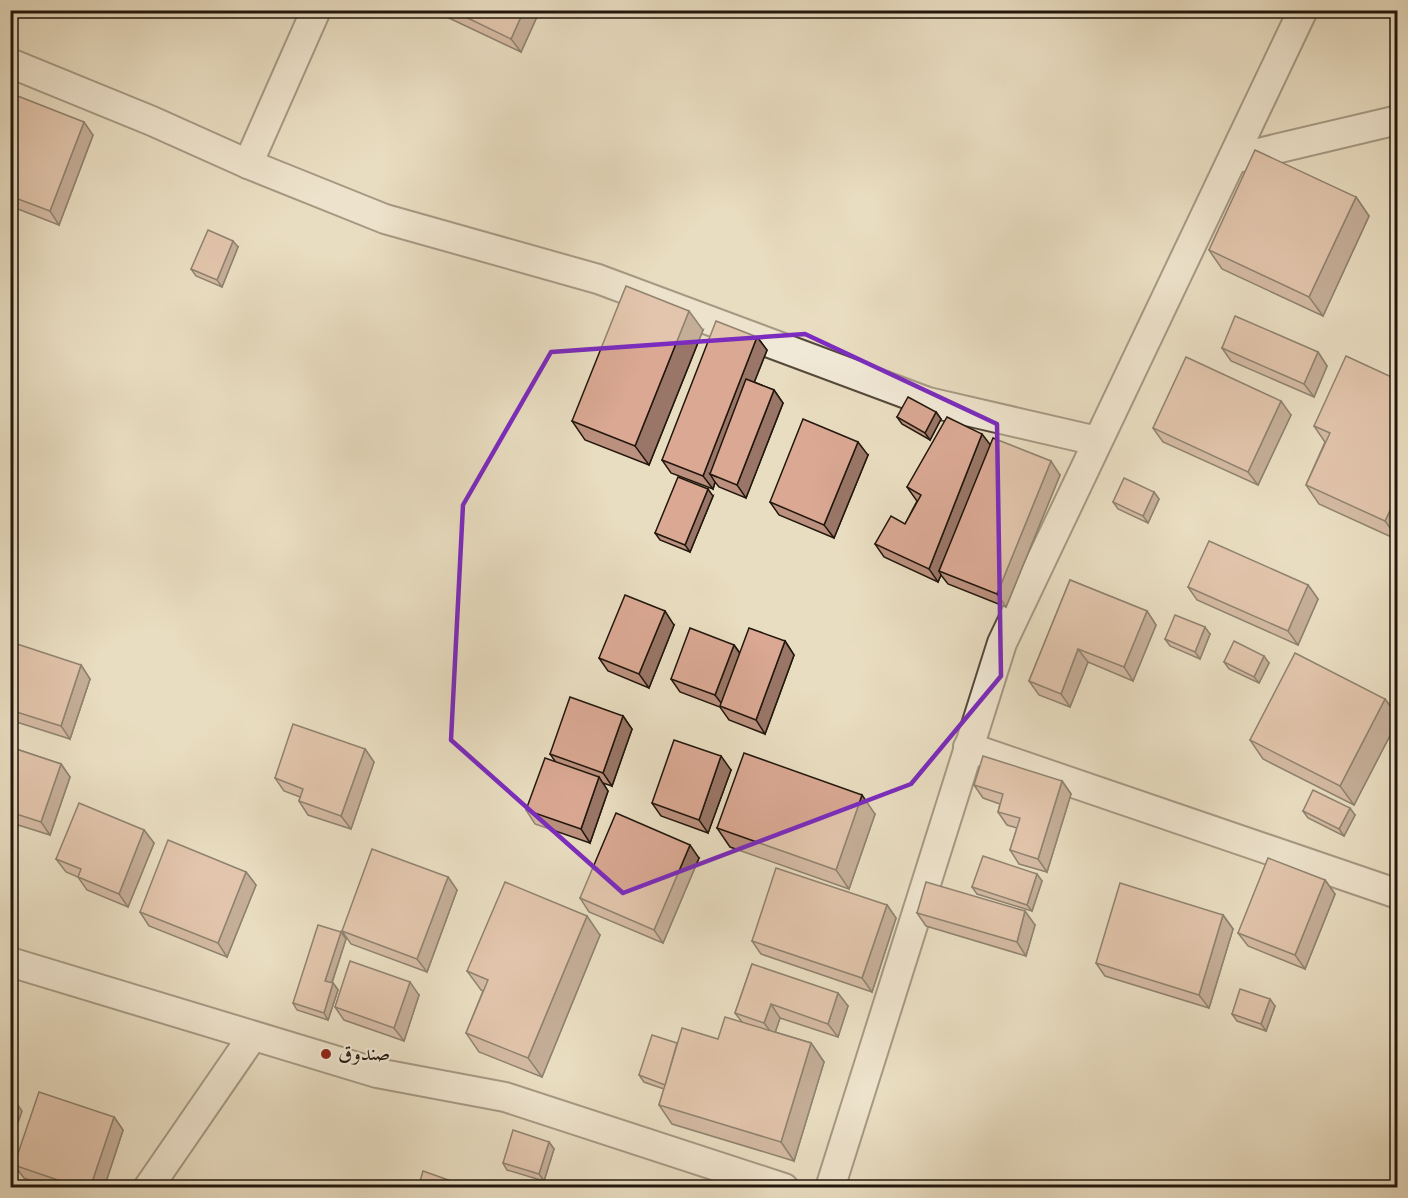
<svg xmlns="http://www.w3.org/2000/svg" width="1408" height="1198" viewBox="0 0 1408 1198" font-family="'IM FELL English',Amiri,serif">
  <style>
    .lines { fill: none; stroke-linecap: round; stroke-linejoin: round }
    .lane-casing { stroke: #54483a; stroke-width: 32 }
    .lane { stroke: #f1e9d7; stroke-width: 28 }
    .wall { fill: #bb907e; stroke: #22170d; stroke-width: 1.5 }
    .shaded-wall { fill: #997667; stroke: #22170d; stroke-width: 1.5 }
    .building { fill: #daa893; stroke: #22170d; stroke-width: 1.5 }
    .marked { fill: none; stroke: #7b2cbf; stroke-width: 4.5; stroke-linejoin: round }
    .poi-dot { fill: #8f2418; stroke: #f1e9d7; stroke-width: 2 }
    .labels { text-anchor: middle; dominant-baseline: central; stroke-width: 4.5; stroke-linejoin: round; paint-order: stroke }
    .poi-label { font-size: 21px; fill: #22170d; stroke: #f1e9d7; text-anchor: start }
  </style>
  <rect width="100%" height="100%" fill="#e9ddc1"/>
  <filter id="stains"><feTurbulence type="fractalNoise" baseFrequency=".00333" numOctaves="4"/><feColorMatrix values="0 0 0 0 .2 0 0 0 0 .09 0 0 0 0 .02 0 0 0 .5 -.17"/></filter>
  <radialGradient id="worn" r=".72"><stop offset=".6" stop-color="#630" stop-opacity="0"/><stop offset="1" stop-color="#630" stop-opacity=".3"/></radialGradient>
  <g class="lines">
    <defs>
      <g id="lane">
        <path d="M10,63L152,121L248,164L385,219L598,279L928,402L1097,441"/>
        <path d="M1233,159L1398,120"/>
        <path d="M248,164L316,10"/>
        <path d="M968,747L1398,894"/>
        <path d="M10,962L377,1073L505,1097L784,1188"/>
        <path d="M148,1188L252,1037"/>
        <path d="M830,1188L1002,643L1303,10"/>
      </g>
    </defs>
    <use href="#lane" class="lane-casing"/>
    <use href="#lane" class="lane"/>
  </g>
  <g class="wall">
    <path d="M432,10H540L521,52Z"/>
    <path d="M10,93L93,135L59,225L10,206Z"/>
    <path d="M1356,197L1369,216L1323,316L1222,269L1209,250Z"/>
    <path d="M238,247L222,287L196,276L191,269Z"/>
    <path d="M703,330L649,465L585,440L572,421Z"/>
    <path d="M757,337L767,350L754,382L774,390L783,403L746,498L719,487L715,482L713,489L671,473L662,460Z"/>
    <path d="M1222,348L1318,352L1327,366L1314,397L1231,361Z"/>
    <path d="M1398,380V540L1319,504L1306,485L1325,442L1314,426Z"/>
    <path d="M936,412L941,419L930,440L902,424L897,417Z"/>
    <path d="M1291,415L1258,485L1163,442L1153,428Z"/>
    <path d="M990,445L1060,475L1006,607L948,584L941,575L938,582L884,557L875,544L905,524L917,501L907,487Z"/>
    <path d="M868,455L834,538L779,515L770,502Z"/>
    <path d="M1154,492L1159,499L1148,523L1118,509L1113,502Z"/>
    <path d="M713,496L690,552L660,540L655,533Z"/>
    <path d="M1070,580L1147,611L1156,625L1133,681L1088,662L1070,707L1039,695L1029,681Z"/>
    <path d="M1308,585L1318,599L1298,645L1197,600L1188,587Z"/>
    <path d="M674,625L649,688L608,671L599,658Z"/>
    <path d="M1210,634L1200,659L1170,646L1165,639Z"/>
    <path d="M785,641L794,655L765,734L729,720L720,707L680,692L671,679L734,645L740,653Z"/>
    <path d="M1224,662L1269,663L1259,683L1229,669Z"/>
    <path d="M10,663L81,665L90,679L70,739L10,720Z"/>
    <path d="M1385,699L1398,717V720L1354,805L1263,759L1250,740Z"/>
    <path d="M623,716L632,729L612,786L603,783L608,791L590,843L535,824L526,810L555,761L550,754Z"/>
    <path d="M10,747L61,764L70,777L50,835L18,825L10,846Z"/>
    <path d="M365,749L374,762L351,829L308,815L299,801L300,797L284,791L275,778Z"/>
    <path d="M731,770L708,833L661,816L652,803Z"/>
    <path d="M1062,781L1071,794L1047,872L1019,864L1010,850L1017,828L1007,825L998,812L1000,804L983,798L974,785Z"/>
    <path d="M1303,811L1355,815L1344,836L1308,818Z"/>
    <path d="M875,814L849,889L730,847L717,828Z"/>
    <path d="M144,830L154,843L128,907L87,890L78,877L66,872L56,859Z"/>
    <path d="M699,858L663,943L589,912L580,898Z"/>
    <path d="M246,872L256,885L227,957L149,926L140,912Z"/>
    <path d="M448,877L457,890L427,972L351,944L342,931Z"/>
    <path d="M1325,880L1335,894L1305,969L1248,946L1238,933Z"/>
    <path d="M1042,881L1032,911L977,894L972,887Z"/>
    <path d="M887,905L896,918L872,992L761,954L752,941Z"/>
    <path d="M917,913L1035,925L1026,956L926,926Z"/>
    <path d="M1223,915L1233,929L1209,1008L1105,976L1096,963Z"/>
    <path d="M341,932L346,939L332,983H333L338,990L328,1020L297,1010L293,1003Z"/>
    <path d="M600,935L542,1077L479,1052L466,1033L483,991L481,990L467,971Z"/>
    <path d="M752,964L848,1006L838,1037L780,1018L775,1032L811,1043L824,1062L794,1161L672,1124L659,1105L664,1089L644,1082L639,1075L677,1043L718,1039L742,1022L735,1013Z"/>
    <path d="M419,995L404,1041L344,1020L335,1007Z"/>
    <path d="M1275,1006L1266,1031L1237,1021L1232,1014Z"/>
    <path d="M114,1117L123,1130L104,1188H51L24,1178L14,1165Z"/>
    <path d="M549,1142L554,1149L544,1181L507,1170L503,1163Z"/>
  </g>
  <g class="shaded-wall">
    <path d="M524,10H540L521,52L511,39Z"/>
    <path d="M84,122L93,135L59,225L50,211Z"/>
    <path d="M1356,197L1369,216L1323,316L1309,297Z"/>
    <path d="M233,241L238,247L222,287L217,280Z"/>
    <path d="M689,311L703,330L649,465L635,446Z"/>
    <path d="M757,337L767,350L717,477L710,474L715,482L713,489L703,476Z"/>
    <path d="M1318,352L1327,366L1314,397L1304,384Z"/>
    <path d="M774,390L783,403L746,498L737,485Z"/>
    <path d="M1281,401L1291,415L1258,485L1248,472Z"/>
    <path d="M936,412L941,419L930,440L925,433Z"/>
    <path d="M982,434L992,447L939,571L941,575L938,582L929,569Z"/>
    <path d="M858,442L868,455L834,538L824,525Z"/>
    <path d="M1051,461L1060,475L1006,607L997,594Z"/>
    <path d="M708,489L713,496L690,552L685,545Z"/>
    <path d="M1154,492L1159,499L1148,523L1143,516Z"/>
    <path d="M1398,494V539L1385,521Z"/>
    <path d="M1308,585L1318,599L1298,645L1288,631Z"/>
    <path d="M665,611L674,625L649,688L639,674Z"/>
    <path d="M1147,611L1156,625L1133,681L1124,667Z"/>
    <path d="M1205,627L1210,634L1200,659L1195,652Z"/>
    <path d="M785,641L794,655L765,734L756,720Z"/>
    <path d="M734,645L743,658L725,708L715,695Z"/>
    <path d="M1078,649L1088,662L1070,707L1061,694Z"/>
    <path d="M1264,656L1269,663L1259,683L1254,677Z"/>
    <path d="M81,665L90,679L70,739L61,726Z"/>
    <path d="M1385,699L1398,717V720L1354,805L1340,786Z"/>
    <path d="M623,716L632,729L612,786L603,773Z"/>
    <path d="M365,749L374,762L351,829L341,816Z"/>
    <path d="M721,756L731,770L708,833L699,820Z"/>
    <path d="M61,764L70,777L50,835L41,822Z"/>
    <path d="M599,777L608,791L590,843L581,829Z"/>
    <path d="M1062,781L1071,794L1047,872L1038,859Z"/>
    <path d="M862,795L875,814L849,889L836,870Z"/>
    <path d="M1350,808L1355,815L1344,836L1339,829Z"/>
    <path d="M10,814L18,825L10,846Z"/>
    <path d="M144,830L154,843L128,907L119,894Z"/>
    <path d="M690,845L699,858L663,943L654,930Z"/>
    <path d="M246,872L256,885L227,957L218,943Z"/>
    <path d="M1037,874L1042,881L1032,911L1027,905Z"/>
    <path d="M448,877L457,890L427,972L417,959Z"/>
    <path d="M1325,880L1335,894L1305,969L1295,955Z"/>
    <path d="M887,905L896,918L872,992L862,978Z"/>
    <path d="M1025,911L1035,925L1026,956L1017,942Z"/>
    <path d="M1223,915L1233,929L1209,1008L1199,995Z"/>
    <path d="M587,916L600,935L542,1077L528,1058Z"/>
    <path d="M341,932L346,939L330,988L325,981Z"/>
    <path d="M410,982L419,995L404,1041L394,1028Z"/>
    <path d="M333,983L338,990L328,1020L324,1013Z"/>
    <path d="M838,993L848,1006L838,1037L828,1024Z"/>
    <path d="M1270,999L1275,1006L1266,1031L1261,1024Z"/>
    <path d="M771,1004L780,1018L774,1036L764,1023Z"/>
    <path d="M811,1043L824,1062L794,1161L781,1142Z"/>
    <path d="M13,1098L22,1111L10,1146V1104Z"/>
    <path d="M114,1117L123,1130L104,1188H90Z"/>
    <path d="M549,1142L554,1149L544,1181L539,1174Z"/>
  </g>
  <g class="building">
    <path d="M451,10H524L511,39Z"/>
    <path d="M10,93L84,122L50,211L10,196Z"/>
    <path d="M1255,150L1356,197L1309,297L1209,250Z"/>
    <path d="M208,230L233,241L217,280L191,269Z"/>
    <path d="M626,286L689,311L635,446L572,421Z"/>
    <path d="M1235,316L1318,352L1304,384L1222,348Z"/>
    <path d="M716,321L757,337L703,476L662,460Z"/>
    <path d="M1346,356L1398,380V494L1385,521L1306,485L1330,433L1314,426Z"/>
    <path d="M1186,357L1281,401L1248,472L1153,428Z"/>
    <path d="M746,379L774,390L737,485L710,474Z"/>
    <path d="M908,397L936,412L925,433L897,417Z"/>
    <path d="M947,417L982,434L929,569L875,544L891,516L905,524L921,495L907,487Z"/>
    <path d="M803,419L858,442L824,525L770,502Z"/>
    <path d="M993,438L1051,461L997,594L939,571Z"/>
    <path d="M678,477L708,489L685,545L655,533Z"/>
    <path d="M1124,478L1154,492L1143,516L1113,502Z"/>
    <path d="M1209,541L1308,585L1288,631L1188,587Z"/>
    <path d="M1070,580L1147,611L1124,667L1078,649L1061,694L1029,681Z"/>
    <path d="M625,595L665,611L639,674L599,658Z"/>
    <path d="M1175,615L1205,627L1195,652L1165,639Z"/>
    <path d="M690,628L734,645L715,695L671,679Z"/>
    <path d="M749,628L785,641L756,720L720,706Z"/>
    <path d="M1234,641L1264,656L1254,677L1224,662Z"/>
    <path d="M17,644L81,665L61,726L10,710V663Z"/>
    <path d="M1295,653L1385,699L1340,786L1250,740Z"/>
    <path d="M570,697L623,716L603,773L550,754Z"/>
    <path d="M293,724L365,749L341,816L299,801L303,789L275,778Z"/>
    <path d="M674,740L721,756L699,820L652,803Z"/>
    <path d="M10,747L61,764L41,822L10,812Z"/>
    <path d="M744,753L862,795L836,870L717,828Z"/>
    <path d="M983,756L1062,781L1038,859L1010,850L1020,818L998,812L1003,794L974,785Z"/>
    <path d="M545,758L599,777L581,829L526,810Z"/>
    <path d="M1313,790L1350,808L1339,829L1303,811Z"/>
    <path d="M79,803L144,830L119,894L78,877L81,869L56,859Z"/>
    <path d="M616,813L690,845L654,930L580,898Z"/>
    <path d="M168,840L246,872L218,943L140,912Z"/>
    <path d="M372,849L448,877L417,959L342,931Z"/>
    <path d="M983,856L1037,874L1027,905L972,887Z"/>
    <path d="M1268,858L1325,880L1295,955L1238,933Z"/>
    <path d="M776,868L887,905L862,978L752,941Z"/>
    <path d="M505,882L587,916L528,1058L466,1033L488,980L467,971Z"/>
    <path d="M926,882L1025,911L1017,942L917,913Z"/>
    <path d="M1120,883L1223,915L1199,995L1096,963Z"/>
    <path d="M318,925L341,932L325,981L333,983L324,1013L293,1003Z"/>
    <path d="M350,961L410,982L394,1028L335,1007Z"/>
    <path d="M752,964L838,993L828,1024L771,1004L764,1023L735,1013Z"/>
    <path d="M1240,989L1270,999L1261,1024L1232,1014Z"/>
    <path d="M725,1017L811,1043L781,1142L659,1105L682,1028L718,1039Z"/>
    <path d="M652,1035L677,1043L665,1085L639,1075Z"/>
    <path d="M39,1092L114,1117L90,1188H81L14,1165Z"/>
    <path d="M513,1130L549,1142L539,1174L503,1163Z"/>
    <path d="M423,1171L471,1188H418Z"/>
  </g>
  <path d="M0 0H1408V1198H0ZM805,334L997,424L1001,676L911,784L623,893L451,740L463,505L551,352Z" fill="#e9ddc1" fill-opacity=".55" fill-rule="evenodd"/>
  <path class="marked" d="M805,334L997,424L1001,676L911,784L623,893L451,740L463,505L551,352Z"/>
  <circle class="poi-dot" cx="326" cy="1054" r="6"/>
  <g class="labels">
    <g class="poi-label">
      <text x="338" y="1054">صندوق</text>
    </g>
  </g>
  <rect width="1408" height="1198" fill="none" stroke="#e9ddc1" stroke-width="36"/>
  <rect x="12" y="12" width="1384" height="1174" fill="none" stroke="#22170d" stroke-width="3"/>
  <rect x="18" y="18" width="1372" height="1162" fill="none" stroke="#22170d" stroke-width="1.5"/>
  <rect width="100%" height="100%" filter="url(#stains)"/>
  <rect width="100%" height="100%" fill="url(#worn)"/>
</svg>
